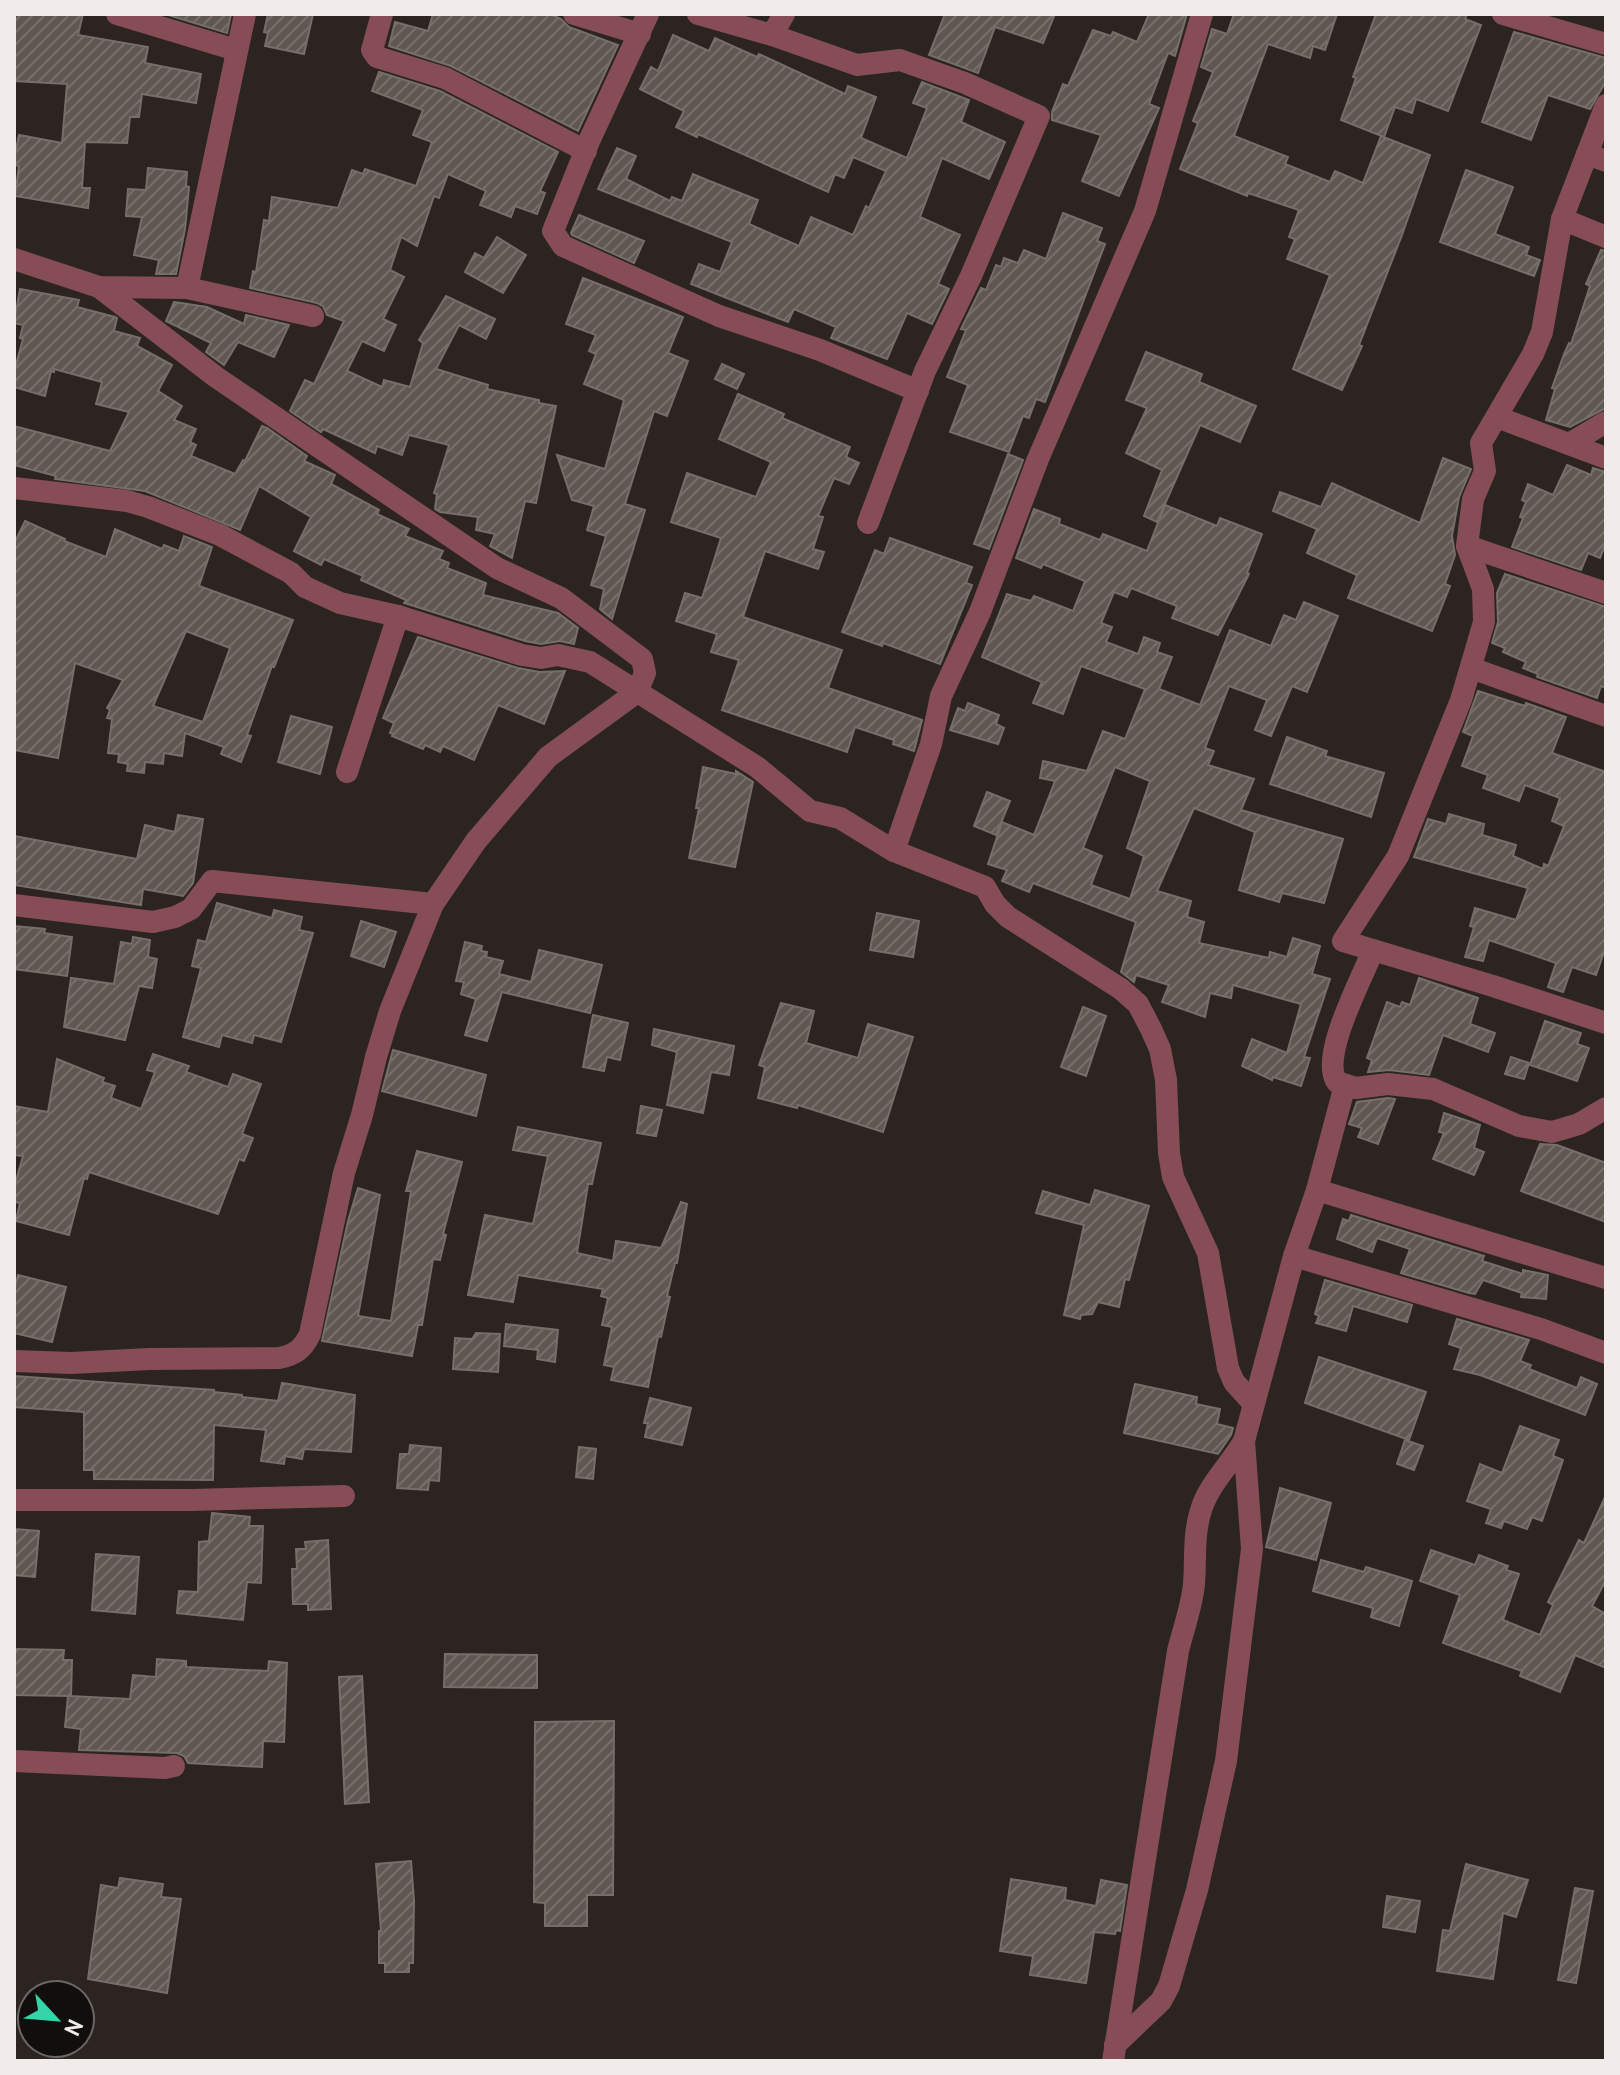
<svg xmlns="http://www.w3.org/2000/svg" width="1620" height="2075" viewBox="0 0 1620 2075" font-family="'PT Sans',sans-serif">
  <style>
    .building { fill: url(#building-hatch); stroke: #766f69; stroke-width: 2; fill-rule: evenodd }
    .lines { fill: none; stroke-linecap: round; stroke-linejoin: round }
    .minor { stroke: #864d57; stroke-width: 22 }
  </style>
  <defs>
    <pattern id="building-hatch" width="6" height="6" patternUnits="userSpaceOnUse" patternTransform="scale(2)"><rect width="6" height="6" fill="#5e5752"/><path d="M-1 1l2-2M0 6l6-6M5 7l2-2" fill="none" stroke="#766f6b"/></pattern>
  </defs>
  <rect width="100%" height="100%" fill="#2b2421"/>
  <g class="building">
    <path d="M14,14H83L78,35L148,47L145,63L201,74L196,103L142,94L139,117H130L127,143L85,142L82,188H90L88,208L15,196L19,166L14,165V160L19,135L62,143L67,84L14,81Z"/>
    <path d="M165,14H231L227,33Z"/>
    <path d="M268,14H313L304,54L265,46L268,33L264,32Z"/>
    <path d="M433,14H550L561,19L569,27L618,45L578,131L451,66L389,46L395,22L428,31Z"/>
    <path d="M945,14H1055L1043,43L995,27L978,73L929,55Z"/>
    <path d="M1149,14H1187L1175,56L1168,53L1149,104L1159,108L1119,196L1082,181L1101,135L1052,120V112L1063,84L1068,86L1093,30L1111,36L1113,32L1137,42Z"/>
    <path d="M1234,14H1337L1325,50L1313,46L1310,58L1268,44L1234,136L1288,157L1285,164L1330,182L1335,171L1363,183L1381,136L1430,155L1402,235L1359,345L1362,346L1342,390L1293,369L1330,275L1287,259L1295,239L1289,237L1299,210L1248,193L1247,196L1180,169L1198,123L1193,121L1213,72L1201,67L1212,29L1227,34Z"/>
    <path d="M1376,14H1467L1465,19L1481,25L1448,111L1416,99L1412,113L1395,107L1384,137L1341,120L1356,78L1353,77Z"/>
    <path d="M1514,32L1606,58V81L1590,109L1548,95L1531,140L1482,122Z"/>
    <path d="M673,35L709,51L715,38L757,57L759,54L845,94L848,86L876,97L861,138L907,158L927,108L913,103L922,82L969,100L961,122L1005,142L989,179L942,158L920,217L960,235L938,284L949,289L932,324L907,313L887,359L831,338L836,327L794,309L788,322L691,284L699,264L720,272L732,242L598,189L617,148L636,156L626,179L670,201L672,197L682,201L693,174L707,180L758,200L749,224L799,246L811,217L853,235L866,206L869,208L886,171L853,157L844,178L835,174L828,192L698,134L697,137L676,127L684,111L640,89L651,67L658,71Z"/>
    <path d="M379,72L440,91L558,152L540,191L545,193L537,214L515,206L511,217L480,205L486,191L448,174L439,198L434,196L417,246L401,237L390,270L404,277L383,319L396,325L384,351L362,341L347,371L382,387L384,380L410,387L423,343L419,340L446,296L495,319L486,339L459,325L436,369L488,385L487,389L539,400V403L556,406L536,503L525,501L512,558L490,546L495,534L476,530L478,517L440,512L435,509L437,494L434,493L449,445L409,435L402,455L377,446L375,453L323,429L321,432L290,411L305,380L314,384L344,321L327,315L323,306L317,303L250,288L253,271L256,272L264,220L269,221L272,197L338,208L352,170L363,174L365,169L416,186L432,142L413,135L423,110L372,91Z"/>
    <path d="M148,168L187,172L186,186L189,187L185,229L176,274H156L159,260L134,255L142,217L126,216L128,189L146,190Z"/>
    <path d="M1466,170L1513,187L1495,234L1529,247L1526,255L1540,260L1534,276L1440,242Z"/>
    <path d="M1063,213L1102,228L1097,241L1105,244L1045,402L1036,399L1029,418L1023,416L1009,452L950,432L968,385L947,377L966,330L961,329L981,288L986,290L996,265L1001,267L1004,258L1018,263L1024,250L1046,259Z"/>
    <path d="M579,215L644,241L634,263L572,235L571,233Z"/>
    <path d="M497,237L526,255L503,293L465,272L475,253L484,258Z"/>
    <path d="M1601,250L1606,251V408L1570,427L1546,420L1555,389L1552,388L1564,354L1569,343L1571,344L1590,286L1586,284Z"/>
    <path d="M583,278L683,317L668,353L688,361L667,416L654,411L625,504L645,510L612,619L600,609L604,589L591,585L606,536L587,530L594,506L572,500L557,455L605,469L624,400L584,384L596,354L589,351L596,335L566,324Z"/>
    <path d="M20,289L79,300L77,307L115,317L117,318L114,331L140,338L137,346L172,365L158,391L182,406L174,420L196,429L190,442L196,445L191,456L235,474L243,460L245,461L262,426L267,428L307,456L304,461L335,475L331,484L379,510L377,514L409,529L405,536L443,551L439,559L449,563L447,568L486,583L483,595L558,613L578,628L574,644L560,641L541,644L525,641L404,603L406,600L361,580L363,576L324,559L321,565L294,551L311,517L259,486L240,530L145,491L55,479L56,476L14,465V426L110,451L129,412L96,404L102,382L54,369V372L51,371L45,396L14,387V372L23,339L20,338L23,325L14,323Z"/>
    <path d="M174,302L207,307L244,324L246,315L289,325L274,357L238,342L224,365L206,352L211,343L166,321Z"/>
    <path d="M1146,352L1202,374L1199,382L1256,406L1240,442L1200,425L1157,522L1144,516L1162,470L1126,453L1147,408L1126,400Z"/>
    <path d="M722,364L744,374L737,389L715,379Z"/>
    <path d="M738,394L784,414L782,418L850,447L846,457L859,463L849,484L834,478L818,516L823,517L813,549L824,552L818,569L765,551L743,617L842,650L828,688L922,720L914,751L893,744L894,740L855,727L847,752L722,710L739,660L711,652L717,634L676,621L685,593L702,598L721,538L671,522L687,473L756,497L771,462L719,439Z"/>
    <path d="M1008,454L1023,460L989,549L974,544Z"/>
    <path d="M1443,458L1471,469L1459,497L1452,536L1455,555L1445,584L1450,586L1432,631L1348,598L1357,575L1307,553L1317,529L1273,511L1280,492L1321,507L1332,483L1420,523Z"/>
    <path d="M1567,465L1591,475L1593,468L1606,472V542L1600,558L1588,553L1581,570L1512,547L1523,518L1520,517L1526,502L1522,500L1528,484L1553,495Z"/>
    <path d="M1165,505L1217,526L1220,518L1262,534L1247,573L1249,574L1218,635L1172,618L1177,606L1131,588L1127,597L1114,592L1101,623L1112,627L1106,642L1138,654L1144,637L1160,643L1157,652L1172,657L1159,689L1200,705L1230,630L1271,646L1284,615L1296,620L1304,602L1338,616L1307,692L1292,686L1271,736L1255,730L1267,700L1229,686L1205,748L1214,751L1208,765L1254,779L1241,810L1343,839L1324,903L1282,893L1279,902L1239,890L1255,832L1194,808L1157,891L1191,901L1187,917L1204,922L1199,943L1269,958L1270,952L1287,957L1293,938L1320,946L1312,974L1330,979L1304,1057L1310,1058L1301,1086L1273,1077L1272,1080L1242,1066L1252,1039L1287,1053L1301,1004L1233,985L1231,998L1210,993L1205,1017L1162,1002L1169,985L1136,975L1134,982L1121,972L1136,922L1033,883L1029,892L1002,881L1007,870L988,864L1002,822L1034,835L1055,781L1040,778L1043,761L1087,771L1103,731L1125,739L1145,689L1081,666L1063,714L1033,703L1042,682L982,657L1007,594L1031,601L1034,596L1073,611L1085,581L1043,564L1041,568L1016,558L1034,509L1060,519L1059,524L1100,540L1103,534L1147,551ZM1115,767L1150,781L1127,848L1144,856L1130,899L1091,885L1102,856L1083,848Z"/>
    <path d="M25,521L65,539L64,541L106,557L115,529L162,549L164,545L179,551L184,536L212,547L199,586L293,620L274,667L272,666L247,735L251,736L241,762L221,754L224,747L185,733L182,756L164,753L163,764L145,762L144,773L127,771L128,764L118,762L119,754L108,753L112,719L107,718L110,710L107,708L123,680L75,663L58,758L14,750V544ZM186,631L230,648L203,722L153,706Z"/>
    <path d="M890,538L972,567L966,583L972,585L940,664L883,643L882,646L842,632L875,550L884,554Z"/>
    <path d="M1505,574L1606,607V688L1601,686L1597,698L1537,677L1538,674L1523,668L1526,662L1503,652L1505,648L1492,643L1498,622L1497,593Z"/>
    <path d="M418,637L518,668L539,672L565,671L544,724L498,705L474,760L443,746L440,752L425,745L423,749L392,736L393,734L390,733L394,723L383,718Z"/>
    <path d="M1478,691L1525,706L1526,703L1566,717L1552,753L1606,772V946L1596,975L1572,967L1563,992L1548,987L1556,963L1489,940L1483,961L1465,957L1474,927L1470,926L1475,908L1516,920L1528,888L1414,857L1428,819L1446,824L1449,814L1484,824L1482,835L1516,845L1513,856L1543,869L1544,864L1548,866L1564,826L1552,821L1560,798L1525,785L1519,801L1483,788L1488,775L1462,766L1473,736L1463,732Z"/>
    <path d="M968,703L999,715L996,724L1004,728L998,744L950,730L958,708L965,711Z"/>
    <path d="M291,716L332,727L320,774L278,762Z"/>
    <path d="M1287,737L1327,751L1325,756L1384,773L1371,817L1270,784Z"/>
    <path d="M703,767L736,774V771L753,782L735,867L689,858L699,808H696Z"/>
    <path d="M987,792L1010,801L996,835L974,826Z"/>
    <path d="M178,815L203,819L193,883L183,896L143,889L141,905L14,885V836L137,859L145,825L175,832Z"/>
    <path d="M217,903L272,918L274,910L302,917L299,930L313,933L281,1042L254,1035L252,1043L222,1035L219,1047L183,1037L201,968L192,966L198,940L206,942Z"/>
    <path d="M877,913L919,921L913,957L870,950Z"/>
    <path d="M361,921L396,932L384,967L351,956Z"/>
    <path d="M14,926L45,929L44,933L72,937L67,976L14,969Z"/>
    <path d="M133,937L150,940L148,957L157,959L152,988L139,986L125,1040L64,1027L71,978L114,984L121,942L132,944Z"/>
    <path d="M465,942L482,946L481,951L487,952L486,957L503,961L499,974L531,982L539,950L602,965L590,1013L502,992L487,1041L465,1035L476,999L461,994L464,982L456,981Z"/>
    <path d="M1419,978L1478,998L1470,1024L1495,1033L1488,1052L1443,1035L1429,1075L1389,1070L1368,1072L1372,1060L1367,1058L1387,1002L1400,1007L1402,1002L1410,1005Z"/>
    <path d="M781,1003L814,1011L806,1043L858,1058L868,1024L913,1037L883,1132L798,1105L797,1108L758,1098L765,1067L759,1065Z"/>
    <path d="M1083,1007L1106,1016L1086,1076L1061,1067Z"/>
    <path d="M593,1015L628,1023L620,1060L607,1057L604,1071L583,1067Z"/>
    <path d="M1545,1021L1581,1033L1577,1044L1589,1048L1577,1081L1530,1065Z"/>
    <path d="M654,1029L734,1046L729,1075L711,1072L703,1113L667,1105L677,1052L652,1045Z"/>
    <path d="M393,1050L486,1075L476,1116L382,1091Z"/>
    <path d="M153,1054L189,1066L186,1072L228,1087L233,1074L261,1084L242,1134L253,1138L244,1161L239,1159L218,1214L89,1172L87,1179L84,1178L69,1235L16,1221L20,1203L14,1202V1188L23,1156L14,1155V1106L48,1112L57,1059L104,1078L102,1082L115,1086L111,1098L141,1109L155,1072L147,1070Z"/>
    <path d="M1511,1057L1529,1063L1524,1079L1505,1074Z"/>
    <path d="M1388,1098L1395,1099L1378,1144L1358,1137L1362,1128L1349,1124L1357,1102Z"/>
    <path d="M641,1106L662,1110L656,1136L637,1133Z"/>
    <path d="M1444,1113L1480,1125L1474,1148L1484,1152L1474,1175L1433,1159L1444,1133L1439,1132Z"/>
    <path d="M518,1127L601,1143L592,1184H588L577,1253L613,1261L616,1241L661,1248L681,1202L687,1204L677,1263H675L667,1296L670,1297L666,1314L661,1337L658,1336L648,1387L611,1380L614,1367L604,1365L612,1327L602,1325L608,1298L601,1296L603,1289L518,1275L513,1302L468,1295L485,1215L533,1224L548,1156L513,1150Z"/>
    <path d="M1540,1144L1557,1145L1606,1163V1222L1521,1191Z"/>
    <path d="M417,1151L462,1162L443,1234L446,1235L440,1260L433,1259L422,1325H418L412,1356L322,1341L348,1221L358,1188L380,1195L358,1316L391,1321L411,1191H406Z"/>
    <path d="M1095,1190L1149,1206L1129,1280L1125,1279L1119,1307L1098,1302L1092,1314L1081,1315L1080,1319L1064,1315L1084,1225L1036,1213L1043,1191L1090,1205Z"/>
    <path d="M1351,1215L1484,1256L1482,1261L1523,1274V1270L1548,1275L1546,1299L1521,1297L1522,1293L1483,1280L1475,1294L1469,1293L1401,1273L1410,1249L1377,1238L1372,1252L1337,1239L1343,1219L1349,1221Z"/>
    <path d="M18,1275L66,1287L52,1342L14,1333V1290Z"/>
    <path d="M1325,1280L1412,1305L1407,1322L1353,1306L1346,1331L1316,1323L1319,1316L1315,1314Z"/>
    <path d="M1457,1319L1529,1340L1520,1361L1531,1365L1529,1369L1577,1388L1581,1377L1597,1384L1585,1415L1480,1375L1454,1369L1461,1348L1449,1344Z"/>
    <path d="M506,1324L558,1330L555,1362L537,1359L538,1350L504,1346Z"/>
    <path d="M476,1333L500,1334L498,1372L453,1369L455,1338L472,1339Z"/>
    <path d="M1319,1357L1426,1392L1409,1440L1305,1403Z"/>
    <path d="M14,1376L214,1390V1392L242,1395V1397L278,1401L282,1383L355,1395L351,1452L304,1449L302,1459L285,1456L284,1464L261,1461L266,1430L214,1425L213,1480L94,1479V1470H84V1412L14,1407Z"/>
    <path d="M1135,1384L1197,1397L1196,1404L1220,1409L1217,1424L1233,1428L1231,1435L1218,1454L1124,1433Z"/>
    <path d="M650,1398L691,1408L682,1445L645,1437L648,1423H644Z"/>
    <path d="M1520,1426L1559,1440L1553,1456L1563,1460L1542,1521L1532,1517L1527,1529L1504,1521L1501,1528L1486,1523L1491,1509L1467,1501L1480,1464L1502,1473Z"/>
    <path d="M1405,1440L1423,1446L1414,1470L1397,1464Z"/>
    <path d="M410,1445L441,1448L439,1481L429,1480L428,1490L397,1488L400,1454H409Z"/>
    <path d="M579,1447L596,1449L593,1479L576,1477Z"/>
    <path d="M1280,1488L1331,1503L1316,1560L1266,1547Z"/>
    <path d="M1606,1495V1580L1592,1606L1606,1614V1668L1575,1655L1560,1692L1520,1676L1522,1671L1443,1643L1460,1595L1420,1581L1431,1550L1475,1565L1479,1555L1508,1566L1506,1570L1519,1574L1503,1620L1540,1635L1553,1605L1548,1602L1579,1540L1584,1543Z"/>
    <path d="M212,1513L250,1517L249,1526H263L261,1583L247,1582L243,1620L177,1613L179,1591L198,1592L199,1542L209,1541Z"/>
    <path d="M14,1529L39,1531L35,1577L14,1575Z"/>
    <path d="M328,1540L331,1609L308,1610V1604H293L292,1569H297L296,1549H306L305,1542Z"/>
    <path d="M96,1554L139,1557L135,1614L92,1610Z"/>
    <path d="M1321,1560L1364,1572L1366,1567L1412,1581L1399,1626L1371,1617L1373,1608L1313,1591Z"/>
    <path d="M14,1649L64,1650L63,1660H72L71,1696H69L130,1699L133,1675L156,1677L157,1659L186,1661V1667L268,1671L269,1661L287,1663L284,1742L263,1741L262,1767L188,1763L184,1756L177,1753L79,1750L81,1729L65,1727L68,1696L14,1695Z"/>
    <path d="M445,1654L537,1655V1688L444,1687Z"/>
    <path d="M362,1676L369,1802L345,1804L339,1677Z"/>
    <path d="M614,1721L613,1895H587V1926H545V1903L534,1902L535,1722Z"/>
    <path d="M411,1861L414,1901L413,1963H409V1972H385V1963H379V1931H381L376,1864Z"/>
    <path d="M1466,1864L1528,1880L1516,1917L1503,1913L1493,1979L1437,1971L1443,1930L1450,1931Z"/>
    <path d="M120,1878L163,1884L161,1897L181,1899L167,1993L88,1979L101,1885L118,1888Z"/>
    <path d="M1011,1879L1066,1888L1065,1900L1096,1906L1101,1880L1127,1885L1120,1931L1116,1930L1115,1934L1094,1932L1086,1983L1030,1975L1033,1956L1000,1951Z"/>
    <path d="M1575,1888L1593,1891L1576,1983L1558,1980Z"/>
    <path d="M1387,1896L1420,1901L1415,1932L1383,1927Z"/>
  </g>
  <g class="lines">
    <g class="minor">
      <path d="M117,14L236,50"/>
      <path d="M382,14L372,50L377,57L445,78L586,151"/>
      <path d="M574,14L640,34"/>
      <path d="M648,14L590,139L553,231L563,246L719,316L820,350L918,391"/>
      <path d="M698,14L772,35L857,65L900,60L965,83L1039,116L971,276L925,371L868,523"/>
      <path d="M1202,14L1145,211L1038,459L980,612L941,696L931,744L894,851L985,887L995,904L1008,917L1121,989L1138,1004L1151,1029L1160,1049L1166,1080L1169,1153L1173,1177L1208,1253L1228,1368L1234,1382L1253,1403"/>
      <path d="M1503,14L1606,44"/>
      <path d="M772,35L784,14"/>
      <path d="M1606,105L1562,219L1542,332L1533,354L1481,443L1485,471L1473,499L1467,546L1483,589L1484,622L1461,700L1398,856L1343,941L1493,986L1606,1023"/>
      <path d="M1587,154L1606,161"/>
      <path d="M1562,219L1606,237"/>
      <path d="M14,259L99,287L187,288L313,316"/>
      <path d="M187,288L245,14"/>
      <path d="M1497,417L1606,458"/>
      <path d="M1569,444L1606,422"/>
      <path d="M14,488L127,501L148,507L220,535L291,573L305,587L340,603L398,616L522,655L541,658L558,655L590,662L757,767L810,811L840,818L894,851"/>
      <path d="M1467,546L1606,593"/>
      <path d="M1471,668L1606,716"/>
      <path d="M347,772L398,616"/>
      <path d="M14,905L153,922L175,917L191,909L212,881L433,904"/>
      <path d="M1373,950C1362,979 1319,1057 1337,1082L1356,1088L1388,1084L1433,1089L1519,1126L1552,1132L1579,1124L1606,1108"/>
      <path d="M1317,1190L1606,1278"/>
      <path d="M1294,1256L1541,1329L1606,1353"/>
      <path d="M14,1361L71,1363L149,1359L279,1358C295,1355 303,1349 310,1334L344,1173L362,1115L376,1057L390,1011L433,904L476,841L548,757L637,692L645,673L642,659L561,598L497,568L216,377L99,287"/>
      <path d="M14,1500H192L344,1496"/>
      <path d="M14,1761L165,1768L174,1766"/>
      <path d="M1115,2045L1161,2001L1169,1986L1197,1890L1226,1761L1252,1549L1244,1441"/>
      <path d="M1113,2061L1178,1651C1183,1630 1192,1606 1194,1584C1196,1559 1193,1535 1201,1510C1209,1484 1230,1465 1244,1441L1294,1256L1317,1190L1345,1085"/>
    </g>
  </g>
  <rect width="1620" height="2075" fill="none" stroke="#f1ecea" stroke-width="32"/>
  <g transform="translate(56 2019) rotate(116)"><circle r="38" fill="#110e0d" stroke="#6b6765" stroke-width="2"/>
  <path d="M0-6L14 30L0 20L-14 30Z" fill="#34d4a8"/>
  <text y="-12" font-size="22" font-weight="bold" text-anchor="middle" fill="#f1ecea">N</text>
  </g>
</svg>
